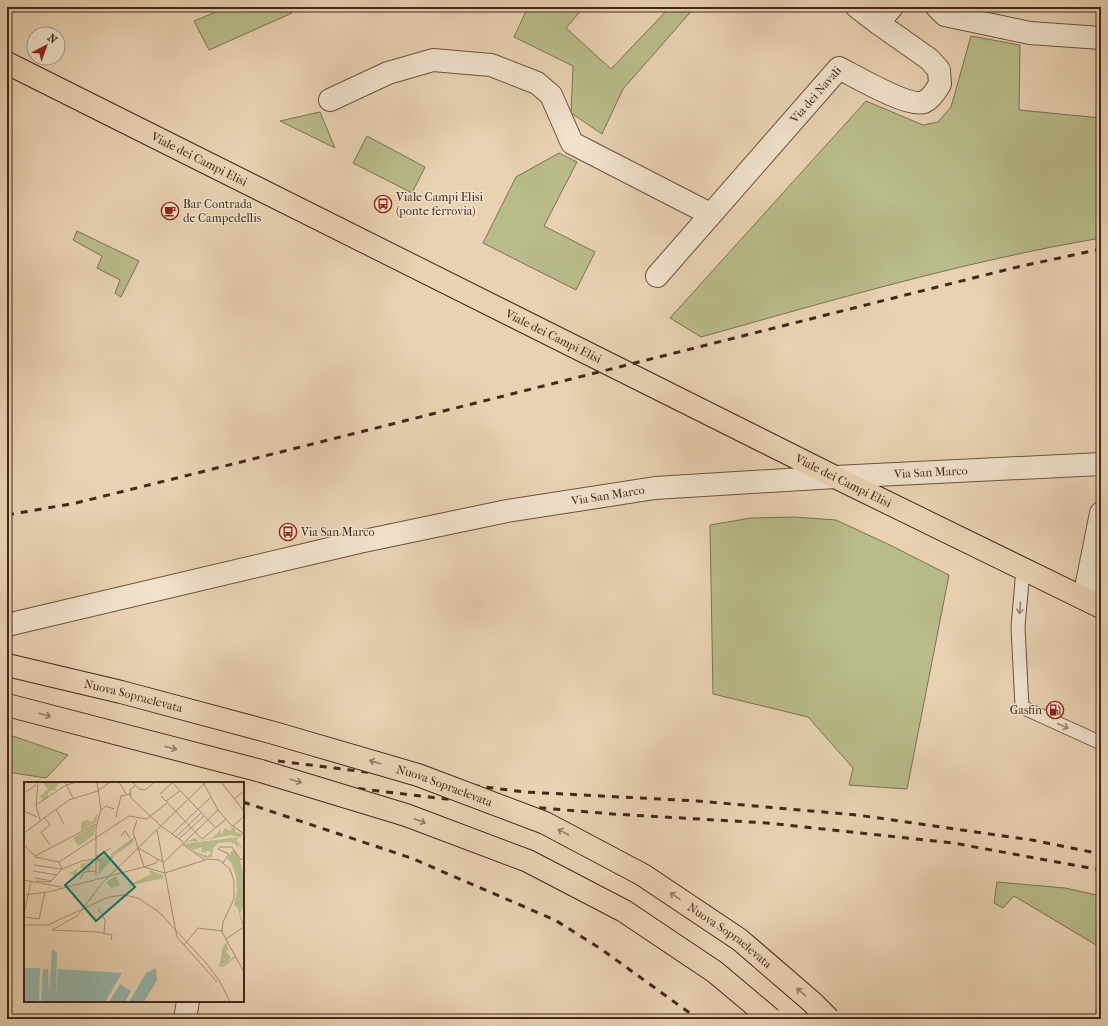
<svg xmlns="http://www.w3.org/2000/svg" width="1108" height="1026" viewBox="0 0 1108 1026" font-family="'IM FELL French Canon',serif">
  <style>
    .green { fill: #b9bb8a; stroke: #7e7252 }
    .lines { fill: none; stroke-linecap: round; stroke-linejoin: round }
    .lane-casing { stroke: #6c5241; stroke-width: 15 }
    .street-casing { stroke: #6c5241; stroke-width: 24 }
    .primary-casing { stroke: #43281b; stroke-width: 24 }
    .lane { stroke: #f1e2cd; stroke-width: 13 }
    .street { stroke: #f1e2cd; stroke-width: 22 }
    .primary { stroke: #e9d2b2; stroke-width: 22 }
    .rail { stroke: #43281b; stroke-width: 3; stroke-dasharray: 7 7; stroke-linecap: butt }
    .highway-bridge-casing { stroke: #43281b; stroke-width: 24; stroke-linecap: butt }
    .highway-bridge { stroke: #e9d2b2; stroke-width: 22 }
    .oneway { stroke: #9a8574 }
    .oneway2 { stroke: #967d66 }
    .labels { text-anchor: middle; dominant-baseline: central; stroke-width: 3; stroke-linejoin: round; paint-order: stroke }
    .street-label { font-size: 12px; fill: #43281b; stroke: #f1e2cd }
    .poi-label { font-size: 12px; fill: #43281b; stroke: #f1e2cd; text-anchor: start }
    .inset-road { fill: none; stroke: #a78e76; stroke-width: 1 }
    .view { fill: #0f766e; fill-opacity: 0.15; stroke: #0f766e; stroke-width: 2 }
    .inset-edge { fill: none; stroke: #43281b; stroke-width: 2 }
  </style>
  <rect width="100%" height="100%" fill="#e9d2b2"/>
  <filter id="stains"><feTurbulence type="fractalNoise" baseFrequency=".005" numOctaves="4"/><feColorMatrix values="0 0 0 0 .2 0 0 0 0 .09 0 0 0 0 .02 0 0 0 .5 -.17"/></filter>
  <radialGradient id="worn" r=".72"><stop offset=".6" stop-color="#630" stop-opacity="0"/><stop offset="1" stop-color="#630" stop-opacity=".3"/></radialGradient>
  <g class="green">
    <path d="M228,7H289L292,13L209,50L194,21Z"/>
    <path d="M528,7H584L566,28L611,69L670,7H695L623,89L602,134L571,113L573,66L514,37Z"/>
    <path d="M971,36L1020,45L1019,110L1101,118V238C966,261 833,300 701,337L670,318L866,101L923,125L938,122L951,107Z"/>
    <path d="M320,112L335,148L280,121Z"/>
    <path d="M367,136L425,167L412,193L353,163Z"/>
    <path d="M559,153L577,162L544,226L595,252L576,290L483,243L516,177Z"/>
    <path d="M77,231L139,261L121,297L115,293L120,280L97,268L102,256L73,240Z"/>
    <path d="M794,517L836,520L892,546L949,575L907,789L849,785L853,768L808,717L713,694L710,525L751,518Z"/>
    <path d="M7,734L68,755L46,778L7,772Z"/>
    <path d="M997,882L1065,888L1101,896V948L1014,896L1003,908L994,903Z"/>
  </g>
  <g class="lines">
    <defs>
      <path id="lane" d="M1023,569L1018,627L1022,707L1101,743"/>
      <g id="street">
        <path d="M857,7L878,23"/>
        <path d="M937,7L945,15L1030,33L1101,38"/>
        <path d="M330,100L388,73L433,60L491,65L537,83L551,95L572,143L710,214"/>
        <path id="s1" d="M657,276L839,68C855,76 909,108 924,102C931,99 936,91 940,84L939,70L929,59L878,23L892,7"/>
        <path d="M1084,598L1101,513"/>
        <path id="s2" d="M7,625L359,542L507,511L655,488L835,477L1101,464"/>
        <path d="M185,1019L188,1001"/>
      </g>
      <g id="primary">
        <path id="s3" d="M7,63L835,477L1101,607"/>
      </g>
    </defs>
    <use href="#lane" class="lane-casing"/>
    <use href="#street" class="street-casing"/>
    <use href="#primary" class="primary-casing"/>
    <use href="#lane" class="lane"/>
    <use href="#street" class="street"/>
    <use href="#primary" class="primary"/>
    <g class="rail">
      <path d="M7,515L76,503L193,474L1013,268L1101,249"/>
      <path d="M278,761L525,792L698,801L857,815L1032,840L1101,854"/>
      <path d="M261,777L471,802L613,814L767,823L953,843L1101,870"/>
      <path d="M243,802L411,858L555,920L601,949L698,1019"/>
    </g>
    <defs>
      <g id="highway-bridge">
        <path id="s4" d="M7,665L121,692L274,733L418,775L545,823L643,875L740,940L812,1002L829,1019"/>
        <path d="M7,705L261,771L406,815L528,861L624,911L715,972L771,1019"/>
      </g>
    </defs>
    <use href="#highway-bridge" class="highway-bridge-casing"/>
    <use href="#highway-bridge" class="highway-bridge"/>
  </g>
  <defs><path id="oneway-shaft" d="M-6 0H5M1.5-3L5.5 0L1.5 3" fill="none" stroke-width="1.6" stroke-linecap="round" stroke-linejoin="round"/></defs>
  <g class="oneway">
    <use href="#oneway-shaft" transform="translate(1020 608) rotate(94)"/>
    <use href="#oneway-shaft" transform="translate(1063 726) rotate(25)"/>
  </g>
  <g class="oneway2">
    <use href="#oneway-shaft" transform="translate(45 715) rotate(15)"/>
    <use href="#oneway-shaft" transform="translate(171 748) rotate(14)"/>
    <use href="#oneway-shaft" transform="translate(375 762) rotate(-164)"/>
    <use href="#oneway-shaft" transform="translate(296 781) rotate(17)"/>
    <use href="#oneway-shaft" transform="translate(420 821) rotate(21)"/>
    <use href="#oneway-shaft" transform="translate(563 832) rotate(-152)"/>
    <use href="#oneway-shaft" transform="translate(675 896) rotate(-146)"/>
    <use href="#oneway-shaft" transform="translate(801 992) rotate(-139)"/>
  </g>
  <defs>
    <symbol id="bus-ring" viewBox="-11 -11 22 22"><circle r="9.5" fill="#f1e2cd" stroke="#8f2418" stroke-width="1.5"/><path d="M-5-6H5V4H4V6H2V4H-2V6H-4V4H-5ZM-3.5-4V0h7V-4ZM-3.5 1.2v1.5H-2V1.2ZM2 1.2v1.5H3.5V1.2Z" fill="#8f2418"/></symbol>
    <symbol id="cafe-ring" viewBox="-11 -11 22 22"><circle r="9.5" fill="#f1e2cd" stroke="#8f2418" stroke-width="1.5"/><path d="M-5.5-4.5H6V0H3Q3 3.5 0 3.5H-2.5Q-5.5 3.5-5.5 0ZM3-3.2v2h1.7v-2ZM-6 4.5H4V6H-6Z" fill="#8f2418"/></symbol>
    <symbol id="fuel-ring" viewBox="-11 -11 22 22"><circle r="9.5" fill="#f1e2cd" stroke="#8f2418" stroke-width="1.5"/><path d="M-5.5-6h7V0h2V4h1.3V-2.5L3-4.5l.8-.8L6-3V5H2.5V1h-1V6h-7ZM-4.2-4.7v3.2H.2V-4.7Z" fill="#8f2418"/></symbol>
  </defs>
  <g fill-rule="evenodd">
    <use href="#bus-ring" x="373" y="194" width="20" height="20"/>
    <use href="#cafe-ring" x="160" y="201" width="20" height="20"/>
    <use href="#bus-ring" x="278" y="522" width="20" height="20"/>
    <use href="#fuel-ring" x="1045" y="700" width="20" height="20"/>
  </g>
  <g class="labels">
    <g class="street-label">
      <text stroke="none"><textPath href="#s1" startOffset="241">Via dei Navali</textPath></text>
      <text stroke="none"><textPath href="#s3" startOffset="215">Viale dei Campi Elisi</textPath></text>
      <text stroke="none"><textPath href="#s3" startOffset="611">Viale dei Campi Elisi</textPath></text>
      <text stroke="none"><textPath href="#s2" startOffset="939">Via San Marco</textPath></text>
      <text stroke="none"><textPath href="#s3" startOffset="935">Viale dei Campi Elisi</textPath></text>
      <text stroke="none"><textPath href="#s2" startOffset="615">Via San Marco</textPath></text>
      <text stroke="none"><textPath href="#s4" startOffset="130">Nuova Sopraelevata</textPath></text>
      <text stroke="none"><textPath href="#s4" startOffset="454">Nuova Sopraelevata</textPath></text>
      <text stroke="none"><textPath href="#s4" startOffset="778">Nuova Sopraelevata</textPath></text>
    </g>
    <g class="poi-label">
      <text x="396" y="197">Viale Campi Elisi<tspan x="396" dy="14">(ponte ferrovia)</tspan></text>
      <text x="183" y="204">Bar Contrada<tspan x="183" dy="14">de Campedellis</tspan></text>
      <text x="301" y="532">Via San Marco</text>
      <text x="1042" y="710" text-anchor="end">Gasfin</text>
    </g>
  </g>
  <g transform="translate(24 782)">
    <rect width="220" height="220" fill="#e9d2b2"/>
    <path d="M18,0H37L31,6L33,8L25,9L26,12L24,10V15L19,18L16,14L24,7ZM75,29L72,40L57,49V40L64,37L65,40L69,39ZM71,43L70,53L54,64L49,56ZM206,44L211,47V50L219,52L212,58L220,68L214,63L213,68L212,62L209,61L208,64V60L194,61L189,66L188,75L181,76L167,68L184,74L187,70L183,69L182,71L177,70L178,65L169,68L159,62L216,55L206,53L177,59L162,60L171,56L175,59L188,56L195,50V46L198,53L200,46L206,49L208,47ZM109,57L110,60L91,73L74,94L76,75L88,74ZM209,67L215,75L220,95V123L216,132L220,142L218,143L214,127L210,123L213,110L212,94L207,80L203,77ZM65,80L61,84L64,87L66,82V90L59,86L54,87L50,98H49L51,94L45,91L57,85L56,82ZM125,88L139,93L140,96L103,104L127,92ZM92,94L96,103L87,106L82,100ZM202,161L205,167L202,169L207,176L195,186L199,164Z" fill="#b9bb8a"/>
    <path d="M28,167L33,171L32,213L34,187L98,191L81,220H17L19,187H24L25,213ZM0,186H16L15,220H0ZM132,186L133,198L120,220H105L122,191ZM96,202L107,209L101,220H85Z" fill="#97b7ae"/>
    <path class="inset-road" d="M14,0L12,24L16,38M41,0L49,16M95,0L102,12M108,0L115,7L121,8L131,0M148,0L192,46M179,0L194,28L206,42L220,52M197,0L220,29M111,4L106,8L107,16L137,44L159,60M0,11L12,3M136,12L148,1M137,14L178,57L202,37M210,17L220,9M142,19L156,9M12,23L42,3L53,0M32,27L40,42M77,28L82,24L90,27M0,29L13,35M20,35L26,43L17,50L26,63M92,35L97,14L106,12M113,38L109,50L120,85M209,44L220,34M133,48L141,91M0,51L45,18L74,9L86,0M148,52L187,15M97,54L101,49L106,56M152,55L177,31M155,57L180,34M158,62L181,78M0,63L11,74M114,66L139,80M87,73L111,55M11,74L72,42M11,75L35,80L38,87M72,75L87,66M35,80L105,34L123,37L143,21M139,81L194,28M199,81L205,72L194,67L196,65H208L217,78L220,75M10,83L37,87M120,85L132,81L134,77M9,89L33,93M141,91L153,155L193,200M72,93V80L77,78L72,77V45L77,28L73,0M11,96L28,99M56,97L60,90L72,89M0,98L37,105M12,99L26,100L38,87L58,79L72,77M0,113L24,110L120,85L141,91L184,77L195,78L206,87L210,99V117L199,140L198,150L220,190M74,126L81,138L80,152M0,132L7,99M0,135L15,137L21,110M0,143H24L85,115L100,113L114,116L135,130L183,182L196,200L206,220M28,148L53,134L79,100L182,0M28,148L74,150L88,153L87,158M202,157L220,145M160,163L174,146L198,149M198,185L211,175"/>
    <path class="view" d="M80,70L111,105L72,139L41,103Z"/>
    <rect width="220" height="220" class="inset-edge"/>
  </g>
  <rect width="1108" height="1026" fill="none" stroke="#e9d2b2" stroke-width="24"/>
  <rect x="8" y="8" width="1092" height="1010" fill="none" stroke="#43281b" stroke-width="2"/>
  <rect x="12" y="12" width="1084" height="1002" fill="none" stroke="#43281b"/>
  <g transform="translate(46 46) rotate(41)"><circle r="19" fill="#f1e2cd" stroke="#ab9886"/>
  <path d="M0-3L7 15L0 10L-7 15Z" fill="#8f2418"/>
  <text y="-6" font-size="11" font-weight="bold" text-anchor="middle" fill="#43281b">N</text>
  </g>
  <rect width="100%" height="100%" filter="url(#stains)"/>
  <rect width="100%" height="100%" fill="url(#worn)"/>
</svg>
